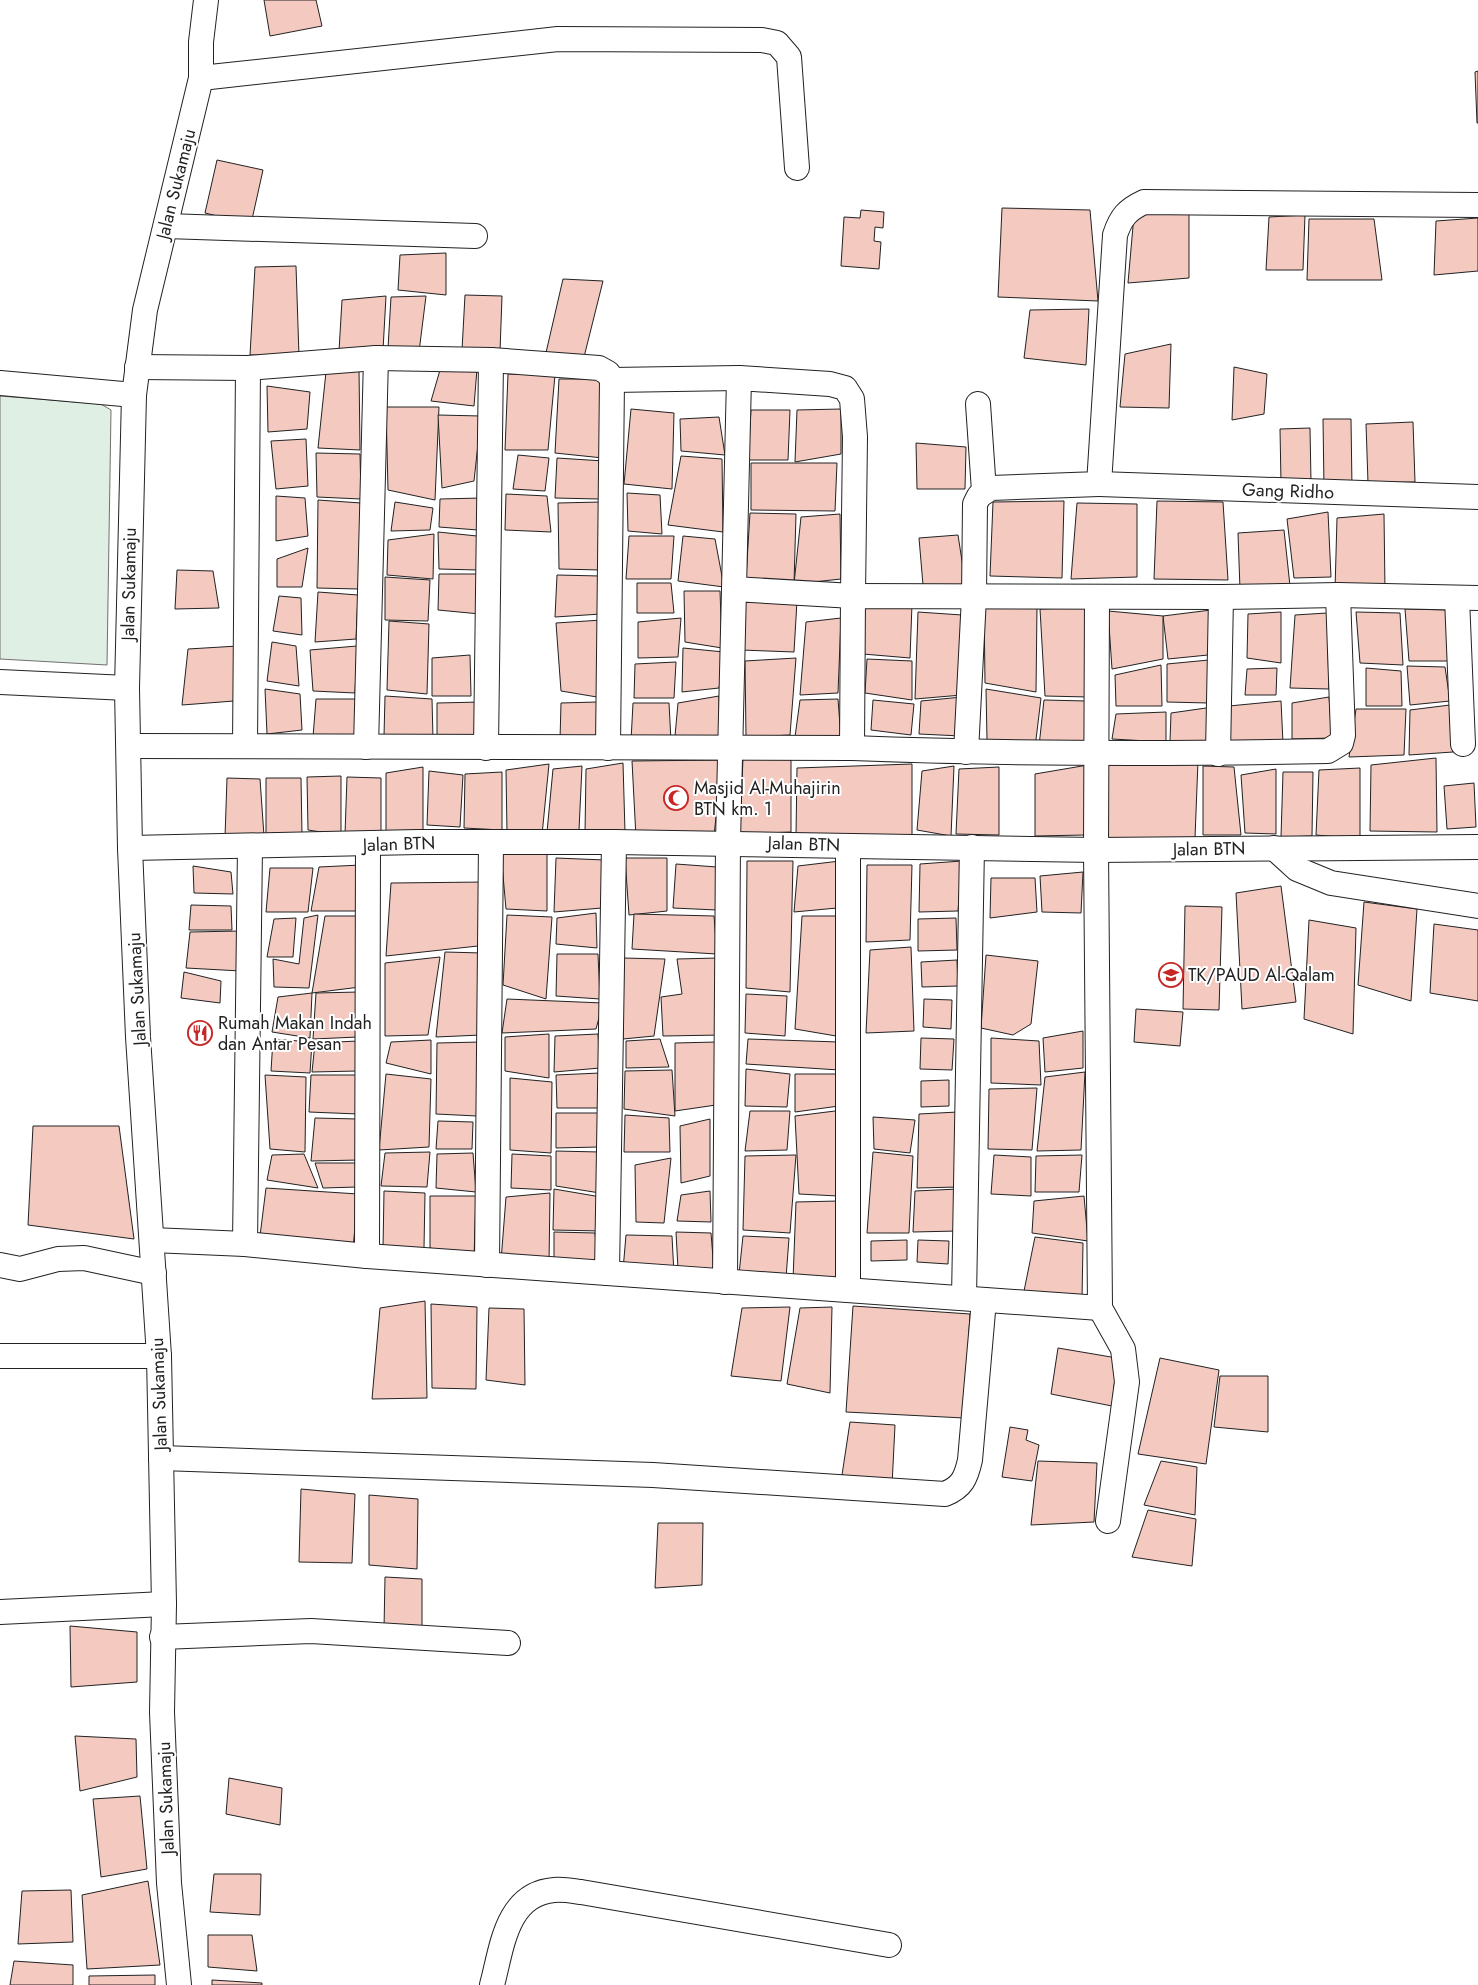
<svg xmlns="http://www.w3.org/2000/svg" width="1478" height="1985" viewBox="0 0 1478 1985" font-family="Jost,sans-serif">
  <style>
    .green { fill: #e0efe3; stroke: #6f6f6f }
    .building { fill: #f3c9c0; stroke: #222 }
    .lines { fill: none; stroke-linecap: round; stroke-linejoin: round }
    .minor-casing { stroke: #222; stroke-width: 26 }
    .minor { stroke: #fff; stroke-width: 24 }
    .labels { text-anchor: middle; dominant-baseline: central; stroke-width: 4; stroke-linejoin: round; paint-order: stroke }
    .street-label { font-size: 18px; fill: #222; stroke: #fff }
    .poi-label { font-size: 18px; fill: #222; stroke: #fff; text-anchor: start }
  </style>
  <rect width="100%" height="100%" fill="#fff"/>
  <path class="green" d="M0,396L101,404L111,410L107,665L0,659Z"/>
  <g class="building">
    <path d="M264,0H316L322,26L270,36Z"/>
    <path d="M1478,71V123H1477L1475,72Z"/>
    <path d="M217,160L263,170L251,224L205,213Z"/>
    <path d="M1002,208L1090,210L1098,301L998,297Z"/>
    <path d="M861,210L884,212L883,228L875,227L874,241L881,242L879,269L841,266L844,217L860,218Z"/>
    <path d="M1189,213V278L1128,283L1134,215Z"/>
    <path d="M1305,215L1303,270H1266L1269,217Z"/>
    <path d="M1478,218V271L1434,275L1436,221Z"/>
    <path d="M1309,219H1374L1382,280H1307Z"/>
    <path d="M446,253V295L398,290L400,255Z"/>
    <path d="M296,266L299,356L250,355L255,267Z"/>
    <path d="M563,279L603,281L583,361L545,357Z"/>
    <path d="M465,295L502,296L500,352L462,350Z"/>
    <path d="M386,296L383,350L339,351L342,300Z"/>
    <path d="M426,296L419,352L388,348L391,297Z"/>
    <path d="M1089,309L1086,365L1024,358L1030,310Z"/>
    <path d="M1171,344L1169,408L1120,407L1125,354Z"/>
    <path d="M1234,367L1267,374L1264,414L1232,420Z"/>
    <path d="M359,369L360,450L318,448L326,372Z"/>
    <path d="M477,369L474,406L431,401L440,370Z"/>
    <path d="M508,374L555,375L548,450H505Z"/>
    <path d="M559,379H601L603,458L555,453Z"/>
    <path d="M267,386L310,392L307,429L268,432Z"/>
    <path d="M386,407H439L435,500L388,490Z"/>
    <path d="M631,409L674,413L672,489L624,484Z"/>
    <path d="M841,409V454L795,462L797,410Z"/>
    <path d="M751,410H790L788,460H748Z"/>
    <path d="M438,415L481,416L474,481L442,488Z"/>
    <path d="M719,417L725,455L681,451L680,419Z"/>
    <path d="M1323,419H1351L1352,488L1324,489Z"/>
    <path d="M1413,422L1415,482L1368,483L1366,424Z"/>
    <path d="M1310,428L1311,482L1281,483L1280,429Z"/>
    <path d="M306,439L308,486L276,489L271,441Z"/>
    <path d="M916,443L966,447L965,489H917Z"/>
    <path d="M316,453L360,454L361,499L317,497Z"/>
    <path d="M518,455L549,458L545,491L513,489Z"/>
    <path d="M681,456L722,459L723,532L668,525Z"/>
    <path d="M557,458L604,461L599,499L555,498Z"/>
    <path d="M751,463H837L835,511L751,510Z"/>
    <path d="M627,493L660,495L662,534L628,531Z"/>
    <path d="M506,494L547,496L551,532L505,530Z"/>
    <path d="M276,496L305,498L308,536L276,541Z"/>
    <path d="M481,498L478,530L439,527L440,499Z"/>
    <path d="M318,500L361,503L359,589L317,588Z"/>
    <path d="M1064,501L1062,578L990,576L993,502Z"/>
    <path d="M1157,501L1223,502L1228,580L1154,579Z"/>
    <path d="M395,502L433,508L430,530L391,531Z"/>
    <path d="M601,502V570L559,569L558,503Z"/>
    <path d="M1077,503L1137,504V577L1071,579Z"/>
    <path d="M1328,512L1331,577L1294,578L1287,519Z"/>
    <path d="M750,513L796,514L794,584L746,578Z"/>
    <path d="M840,514L841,579L794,584L801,517Z"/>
    <path d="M1384,514L1385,591L1335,590L1337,518Z"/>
    <path d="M1284,530L1290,586L1240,590L1238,533Z"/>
    <path d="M438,532L477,536L478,570L439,569Z"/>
    <path d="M434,534L433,579L387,575L388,540Z"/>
    <path d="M958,535L966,587L923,585L919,538Z"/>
    <path d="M629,536H674L671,579H626Z"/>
    <path d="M683,536L715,539L724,587L678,581Z"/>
    <path d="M308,548L302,587H277V559Z"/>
    <path d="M177,570L213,571L219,608L175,609Z"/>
    <path d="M439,574H480V614L438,610Z"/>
    <path d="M557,575L600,576L601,614L555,617Z"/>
    <path d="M385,577L430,580L428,621L385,620Z"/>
    <path d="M637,583H671L674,613H637Z"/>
    <path d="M684,591H720L722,648L685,642Z"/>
    <path d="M318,592L358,595L356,639L315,642Z"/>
    <path d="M279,596L301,598L302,635L273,631Z"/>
    <path d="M743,599L797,601L794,652L741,650Z"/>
    <path d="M912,604L910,658L863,654L865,605Z"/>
    <path d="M984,605L1037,606L1036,692L985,683Z"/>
    <path d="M1089,607V697L1045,696L1040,609Z"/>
    <path d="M1405,609L1449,610V661H1409Z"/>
    <path d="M1211,610L1208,655L1168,659L1163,616Z"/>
    <path d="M1108,611L1163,616V659L1112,669Z"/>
    <path d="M918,612L962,615V695L915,699Z"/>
    <path d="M1281,612V663L1247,658L1248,614Z"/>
    <path d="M1356,612L1400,613L1403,665L1360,663Z"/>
    <path d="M1327,613L1329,689L1290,688L1295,615Z"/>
    <path d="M681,618L678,657L638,658V622Z"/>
    <path d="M841,618L838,693L800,695L806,622Z"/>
    <path d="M602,620L603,698L561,691L556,623Z"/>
    <path d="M389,621L429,624L427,694L387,690Z"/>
    <path d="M272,642L296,646L299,686L267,681Z"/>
    <path d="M238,646L234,701L182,705L188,649Z"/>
    <path d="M357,646L355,693L313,691L310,650Z"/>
    <path d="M683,648L724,652L719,688L682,692Z"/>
    <path d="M470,655L471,696H432V658Z"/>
    <path d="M796,658L790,735L746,737L745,661Z"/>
    <path d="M867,659L912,661V700L865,693Z"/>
    <path d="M1209,660L1208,703L1167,702V664Z"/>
    <path d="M676,662L674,698H634L635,664Z"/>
    <path d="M1161,665L1162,706H1116L1115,675Z"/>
    <path d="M1407,666L1445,667L1450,701L1410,705Z"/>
    <path d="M1277,668L1276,695H1245L1247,669Z"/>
    <path d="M1366,668L1401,671L1402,706H1366Z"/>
    <path d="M265,689L300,694L302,730L267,734Z"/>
    <path d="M986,689L1041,698L1035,748L987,740Z"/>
    <path d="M385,696L432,699L433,739L384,736Z"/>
    <path d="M719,696L720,742L675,736L678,703Z"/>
    <path d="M962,697L961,736L919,734L921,701Z"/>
    <path d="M1329,697L1332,738L1292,739V703Z"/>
    <path d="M316,699H360L361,739L313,737Z"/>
    <path d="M838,699L841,739L795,737L800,700Z"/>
    <path d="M873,700L914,704L911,735L871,730Z"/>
    <path d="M1044,700L1086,701L1087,749L1039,746Z"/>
    <path d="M1281,701L1283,743L1228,747L1229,706Z"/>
    <path d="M481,702L482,740L437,738V703Z"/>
    <path d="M597,702L599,738L560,740L561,703Z"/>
    <path d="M633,703H669L671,741H631Z"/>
    <path d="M1450,705L1453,752L1409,755L1410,710Z"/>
    <path d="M1213,707L1212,743L1170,741L1171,713Z"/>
    <path d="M1356,709H1406L1404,755L1349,757Z"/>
    <path d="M1166,712V742L1112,739L1116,714Z"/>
    <path d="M791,757V832L740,834L743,758Z"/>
    <path d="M1436,758L1437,832L1370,831L1371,765Z"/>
    <path d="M722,760L714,836L636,838L632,761Z"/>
    <path d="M1198,761L1195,838L1106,840L1108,763Z"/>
    <path d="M623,763L625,832L585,834L586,769Z"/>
    <path d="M549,764L542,835L507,833L506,770Z"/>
    <path d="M912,764V837L796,836L797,768Z"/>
    <path d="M1088,765L1085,835L1035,836V774Z"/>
    <path d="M582,766L579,830L547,832L553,769Z"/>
    <path d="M954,766L951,836L917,830L922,771Z"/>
    <path d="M1203,766L1234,767L1241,835H1203Z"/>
    <path d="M423,767V830L386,832V773Z"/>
    <path d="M999,767V835L956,834L959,769Z"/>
    <path d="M1360,768V839L1316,835L1319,770Z"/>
    <path d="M1276,769V834L1245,833L1241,775Z"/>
    <path d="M429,771L463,775L460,827L427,825Z"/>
    <path d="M502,772V830L464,828L465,774Z"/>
    <path d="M1283,772H1313L1312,836L1281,837Z"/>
    <path d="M341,776V835L308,830L307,777Z"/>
    <path d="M347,777L381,778V833L345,834Z"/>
    <path d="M227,778L260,779L264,836L225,837Z"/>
    <path d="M266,778H301L302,835H266Z"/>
    <path d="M1474,783L1476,827L1447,829L1444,786Z"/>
    <path d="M501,853L547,854V911L506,909Z"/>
    <path d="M556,858L605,860L602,908L554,912Z"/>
    <path d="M625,858H667V911L629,915Z"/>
    <path d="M747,861H793L790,992L746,988Z"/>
    <path d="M840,861L837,908L794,912L798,866Z"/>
    <path d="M962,861L958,911L919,912L920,864Z"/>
    <path d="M676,864L717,867V910L673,908Z"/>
    <path d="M361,865L358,911H311L319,867Z"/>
    <path d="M867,865H912L910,940L866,942Z"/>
    <path d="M193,866L231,872L233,894L194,893Z"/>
    <path d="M270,868H313L308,912H266Z"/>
    <path d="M1083,872L1081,913L1042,912L1040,876Z"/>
    <path d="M991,878H1035L1037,912L990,918Z"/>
    <path d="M486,882L478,946L386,956L391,883Z"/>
    <path d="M1281,886L1296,1002L1242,1009L1236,893Z"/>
    <path d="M1364,902L1417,909L1411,1001L1358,985Z"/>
    <path d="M191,905L231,906L232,930H189Z"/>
    <path d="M1185,906L1222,907L1219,1010L1183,1009Z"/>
    <path d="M596,913L597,948L556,944L557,918Z"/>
    <path d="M634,914L714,916L717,954L632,949Z"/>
    <path d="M318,915L309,988L274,987L273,959L299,964L304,918Z"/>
    <path d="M507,915L552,917L546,999L503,985Z"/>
    <path d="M325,916H357L360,987L312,993Z"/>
    <path d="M802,916H841L842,1037L795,1029Z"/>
    <path d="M296,918L293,957H267L274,919Z"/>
    <path d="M956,918L957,950L918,951V919Z"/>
    <path d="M1309,920L1356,928L1353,1034L1304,1019Z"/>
    <path d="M1434,924L1478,930V1001L1430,993Z"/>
    <path d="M240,931L241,971L186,968L190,932Z"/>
    <path d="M911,947L914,1031L866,1033L870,950Z"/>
    <path d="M445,952L482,953L481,1035L436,1037Z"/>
    <path d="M557,954H598L600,999L556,996Z"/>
    <path d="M986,955L1038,961L1031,1024L1013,1035L981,1028Z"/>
    <path d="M440,957L428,1035L385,1036V963Z"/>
    <path d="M623,958L665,959L654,1036L623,1039Z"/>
    <path d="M718,958L722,1035L663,1036L661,997L682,994L677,959Z"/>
    <path d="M957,960L958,986L922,987L921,962Z"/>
    <path d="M184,972L221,981L220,1003L181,998Z"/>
    <path d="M359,992L358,1037L313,1039L316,993Z"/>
    <path d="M312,993L310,1038L272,1032L278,997Z"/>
    <path d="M746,994L787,996L785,1036L745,1033Z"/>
    <path d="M507,999L603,1003L596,1029L502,1033Z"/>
    <path d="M924,999L952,1000L951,1029L923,1027Z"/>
    <path d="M1136,1009L1183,1012L1180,1046L1134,1042Z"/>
    <path d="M1083,1031V1068L1045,1072L1043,1038Z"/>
    <path d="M549,1034V1078L505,1071V1037Z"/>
    <path d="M598,1034L600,1068L554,1072L555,1036Z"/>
    <path d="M921,1038L954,1039L952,1070L920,1069Z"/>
    <path d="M991,1038L1039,1041L1041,1085L991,1083Z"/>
    <path d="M273,1039L312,1042L310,1073L271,1071Z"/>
    <path d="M660,1039L669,1067L626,1068V1041Z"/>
    <path d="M748,1039L839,1042V1070L746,1064Z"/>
    <path d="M431,1040V1074L386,1063L391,1042Z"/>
    <path d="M358,1041V1071L312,1072L315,1043Z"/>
    <path d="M481,1042L477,1116L436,1114L437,1043Z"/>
    <path d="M717,1042L716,1105L675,1111V1043Z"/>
    <path d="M746,1069L790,1074L787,1107L745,1106Z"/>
    <path d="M672,1070L675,1116L624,1109L625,1071Z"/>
    <path d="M1085,1072L1081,1150L1037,1151L1045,1077Z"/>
    <path d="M600,1073V1108H557L556,1075Z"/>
    <path d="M386,1074L431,1079L429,1147L379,1150Z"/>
    <path d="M795,1074H836L839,1106L795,1112Z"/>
    <path d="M265,1075L306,1077L305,1152L270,1149Z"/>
    <path d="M311,1075H359L358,1114L309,1112Z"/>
    <path d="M510,1078L552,1082L551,1153L510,1150Z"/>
    <path d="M949,1080V1106L921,1107V1081Z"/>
    <path d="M1037,1088L1032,1150L988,1149L989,1089Z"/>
    <path d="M843,1110L838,1196L799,1194L795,1116Z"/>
    <path d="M750,1111H790L787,1150L745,1151Z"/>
    <path d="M958,1112V1187L917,1188L919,1114Z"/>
    <path d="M556,1113H601L599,1147L556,1148Z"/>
    <path d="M625,1115L669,1118L670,1152H624Z"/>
    <path d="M873,1117L915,1120L910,1153L874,1149Z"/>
    <path d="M315,1118L358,1119L360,1160L311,1161Z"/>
    <path d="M710,1119V1176L681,1183L680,1126Z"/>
    <path d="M438,1121L473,1122L472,1149H436Z"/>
    <path d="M33,1126H119L134,1239L28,1225Z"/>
    <path d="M556,1151L600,1152V1193L556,1186Z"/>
    <path d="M430,1152L427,1187L381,1186L385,1153Z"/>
    <path d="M873,1152L913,1156L909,1233H867Z"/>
    <path d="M473,1153L476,1192L436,1188L437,1154Z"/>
    <path d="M304,1154L318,1188L267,1180L272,1155Z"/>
    <path d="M512,1154L551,1156V1190L511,1188Z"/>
    <path d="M796,1155L790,1233L743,1230L745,1156Z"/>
    <path d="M994,1155L1031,1157V1196L991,1194Z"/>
    <path d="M1082,1155L1079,1192H1035L1036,1156Z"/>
    <path d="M671,1158L664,1223L636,1222L635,1165Z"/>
    <path d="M315,1163H360L357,1187L323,1188Z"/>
    <path d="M266,1188L358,1194L353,1249L260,1236Z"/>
    <path d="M554,1189L601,1197L602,1231L553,1230Z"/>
    <path d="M958,1189V1231L913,1232L915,1191Z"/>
    <path d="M384,1191L425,1193L424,1248H383Z"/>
    <path d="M710,1191L711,1222L677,1221L681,1195Z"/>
    <path d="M550,1193L549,1264L501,1261L506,1197Z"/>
    <path d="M430,1196H476L474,1258L430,1248Z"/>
    <path d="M1084,1196L1088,1241L1032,1233L1034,1201Z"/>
    <path d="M838,1201L840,1283L793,1280L796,1202Z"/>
    <path d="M554,1232L595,1233L598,1267L554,1264Z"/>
    <path d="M676,1232L711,1233L714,1270L678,1269Z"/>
    <path d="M626,1235L672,1236L674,1274L623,1270Z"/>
    <path d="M743,1236L789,1238L786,1278L739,1274Z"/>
    <path d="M1035,1237L1083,1243L1082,1300L1024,1291Z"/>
    <path d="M907,1240V1260L871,1261V1241Z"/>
    <path d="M918,1240L949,1241L948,1264L917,1262Z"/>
    <path d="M425,1301L427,1398L372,1399L380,1308Z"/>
    <path d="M431,1304L477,1307L476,1389L432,1388Z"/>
    <path d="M853,1306L970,1314L964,1418L846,1412Z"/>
    <path d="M790,1307L781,1381L731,1376L742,1308Z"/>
    <path d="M832,1307L830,1393L787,1384L800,1308Z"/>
    <path d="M489,1308L524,1309L525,1385L486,1380Z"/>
    <path d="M1058,1348L1117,1358L1112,1406L1051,1394Z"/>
    <path d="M1160,1358L1219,1370L1206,1464L1138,1454Z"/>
    <path d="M1220,1376H1268V1432L1214,1427Z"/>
    <path d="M850,1422L895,1425L892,1486L842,1475Z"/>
    <path d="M1010,1427L1028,1430L1026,1440L1039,1445L1032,1481L1002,1477Z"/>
    <path d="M1038,1461L1097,1463L1094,1522L1031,1525Z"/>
    <path d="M1161,1461L1197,1467L1195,1515L1144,1505Z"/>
    <path d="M301,1489L355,1494L352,1563L299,1562Z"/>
    <path d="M369,1495L418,1499L417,1569L369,1565Z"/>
    <path d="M1148,1510L1196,1519L1192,1566L1132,1557Z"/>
    <path d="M658,1523H703L702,1585L655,1588Z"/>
    <path d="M385,1577L422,1579V1632L384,1629Z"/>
    <path d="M70,1626L137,1632V1682L71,1687Z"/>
    <path d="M75,1736L136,1739L137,1777L80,1791Z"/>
    <path d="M229,1778L282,1788L280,1825L226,1814Z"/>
    <path d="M140,1796L147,1869L101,1877L93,1799Z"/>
    <path d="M214,1874H261L260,1915L210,1912Z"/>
    <path d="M148,1881L160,1965L87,1969L82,1895Z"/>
    <path d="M71,1890L73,1942L18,1944L22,1891Z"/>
    <path d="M208,1935H252L257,1971L208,1967Z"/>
    <path d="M14,1961L73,1965V1985H10Z"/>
    <path d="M155,1975V1985H89V1976Z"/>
    <path d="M212,1980L262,1983V1985H212Z"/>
  </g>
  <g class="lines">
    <defs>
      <g id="minor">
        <path d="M201,78L558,39L762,40L777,43L789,57L797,168"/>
        <path d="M166,226L475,236"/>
        <path d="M137,367L248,368L376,358L491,360L599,368L608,373L612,380L608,748"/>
        <path d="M612,380L739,378"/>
        <path d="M0,383L134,395"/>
        <path d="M978,404L984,491"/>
        <path d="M1099,484L1478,497"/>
        <path d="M1457,598L1463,744"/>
        <path d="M0,682L127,688"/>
        <path d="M129,746L852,748L853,596L1221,597L1338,595L1478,598"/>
        <path d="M245,746L248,368"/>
        <path d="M366,747L376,358"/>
        <path d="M486,748L491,360"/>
        <path d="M852,748C1011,754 1169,754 1328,751L1341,743L1343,735L1338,595"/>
        <path d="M966,752L974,597L975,504L979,496L991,488L1099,484L1115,235C1121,217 1127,210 1144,202L1478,205"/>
        <path d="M1218,754L1221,597"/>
        <path d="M130,848L418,842H614L1096,850L1478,847"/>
        <path d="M1274,848L1297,869L1331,883L1478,906"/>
        <path d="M152,1240L245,1244L367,1256L1100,1308L1096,850L1097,597"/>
        <path d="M245,1244L250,846"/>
        <path d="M367,1256L368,845"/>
        <path d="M0,1265L20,1269L58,1259L84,1258L154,1273"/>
        <path d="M487,1265L491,842"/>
        <path d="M607,1273L614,842"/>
        <path d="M725,1282L728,842L739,378L830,384L845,388L852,399L855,437L853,596L734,589"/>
        <path d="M848,1290V846"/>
        <path d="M964,1298L972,847"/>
        <path d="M1100,1308L1123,1349L1127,1382L1108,1521"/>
        <path d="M0,1356H159"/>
        <path d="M161,1458L653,1475L945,1494C962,1487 966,1478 970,1460L984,1300"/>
        <path d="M0,1612L164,1604"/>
        <path d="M162,1637L311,1631L508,1643"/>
        <path d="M179,1985L169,1883L162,1712L164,1604L159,1356L138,1037L130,848L127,688L134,395L145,310L201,78V42L206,0"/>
        <path d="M492,1985C502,1948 506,1894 554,1890C563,1889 573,1891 581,1892L889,1945"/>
      </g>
    </defs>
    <use href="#minor" class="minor-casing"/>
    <use href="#minor" class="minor"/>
  </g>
  <defs>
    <symbol id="mosque-ring" viewBox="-11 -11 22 22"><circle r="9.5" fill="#fff" stroke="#c62828" stroke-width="1.5"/><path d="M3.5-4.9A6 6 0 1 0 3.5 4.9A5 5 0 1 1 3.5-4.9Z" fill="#c62828"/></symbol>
    <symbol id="school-ring" viewBox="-11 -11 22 22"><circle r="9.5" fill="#fff" stroke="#c62828" stroke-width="1.5"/><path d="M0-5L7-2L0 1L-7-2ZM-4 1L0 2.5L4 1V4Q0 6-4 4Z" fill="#c62828"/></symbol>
    <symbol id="restaurant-ring" viewBox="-11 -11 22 22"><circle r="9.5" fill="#fff" stroke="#c62828" stroke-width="1.5"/><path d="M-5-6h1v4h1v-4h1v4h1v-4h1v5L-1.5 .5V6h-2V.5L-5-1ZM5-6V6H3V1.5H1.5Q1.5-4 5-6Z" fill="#c62828"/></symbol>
  </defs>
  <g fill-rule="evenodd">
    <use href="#mosque-ring" x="662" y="784" width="28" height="28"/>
    <use href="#school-ring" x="1157" y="961" width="28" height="28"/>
    <use href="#restaurant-ring" x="186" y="1019" width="28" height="28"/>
  </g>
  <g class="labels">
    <g class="street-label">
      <text transform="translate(176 184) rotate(-76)">Jalan Sukamaju</text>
      <text transform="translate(1288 491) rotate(2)">Gang Ridho</text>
      <text transform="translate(129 584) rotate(-89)">Jalan Sukamaju</text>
      <text transform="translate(399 844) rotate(-2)">Jalan BTN</text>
      <text transform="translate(804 844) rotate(2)">Jalan BTN</text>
      <text transform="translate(1209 849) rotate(-1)">Jalan BTN</text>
      <text transform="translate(137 989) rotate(-93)">Jalan Sukamaju</text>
      <text transform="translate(159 1394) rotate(-92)">Jalan Sukamaju</text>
      <text transform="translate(166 1798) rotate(-92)">Jalan Sukamaju</text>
    </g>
    <g class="poi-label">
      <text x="694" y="788">Masjid Al-Muhajirin<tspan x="694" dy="21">BTN km. 1</tspan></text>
      <text x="1188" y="975">TK/PAUD Al-Qalam</text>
      <text x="218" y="1023">Rumah Makan Indah<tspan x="218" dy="21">dan Antar Pesan</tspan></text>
    </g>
  </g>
</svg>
